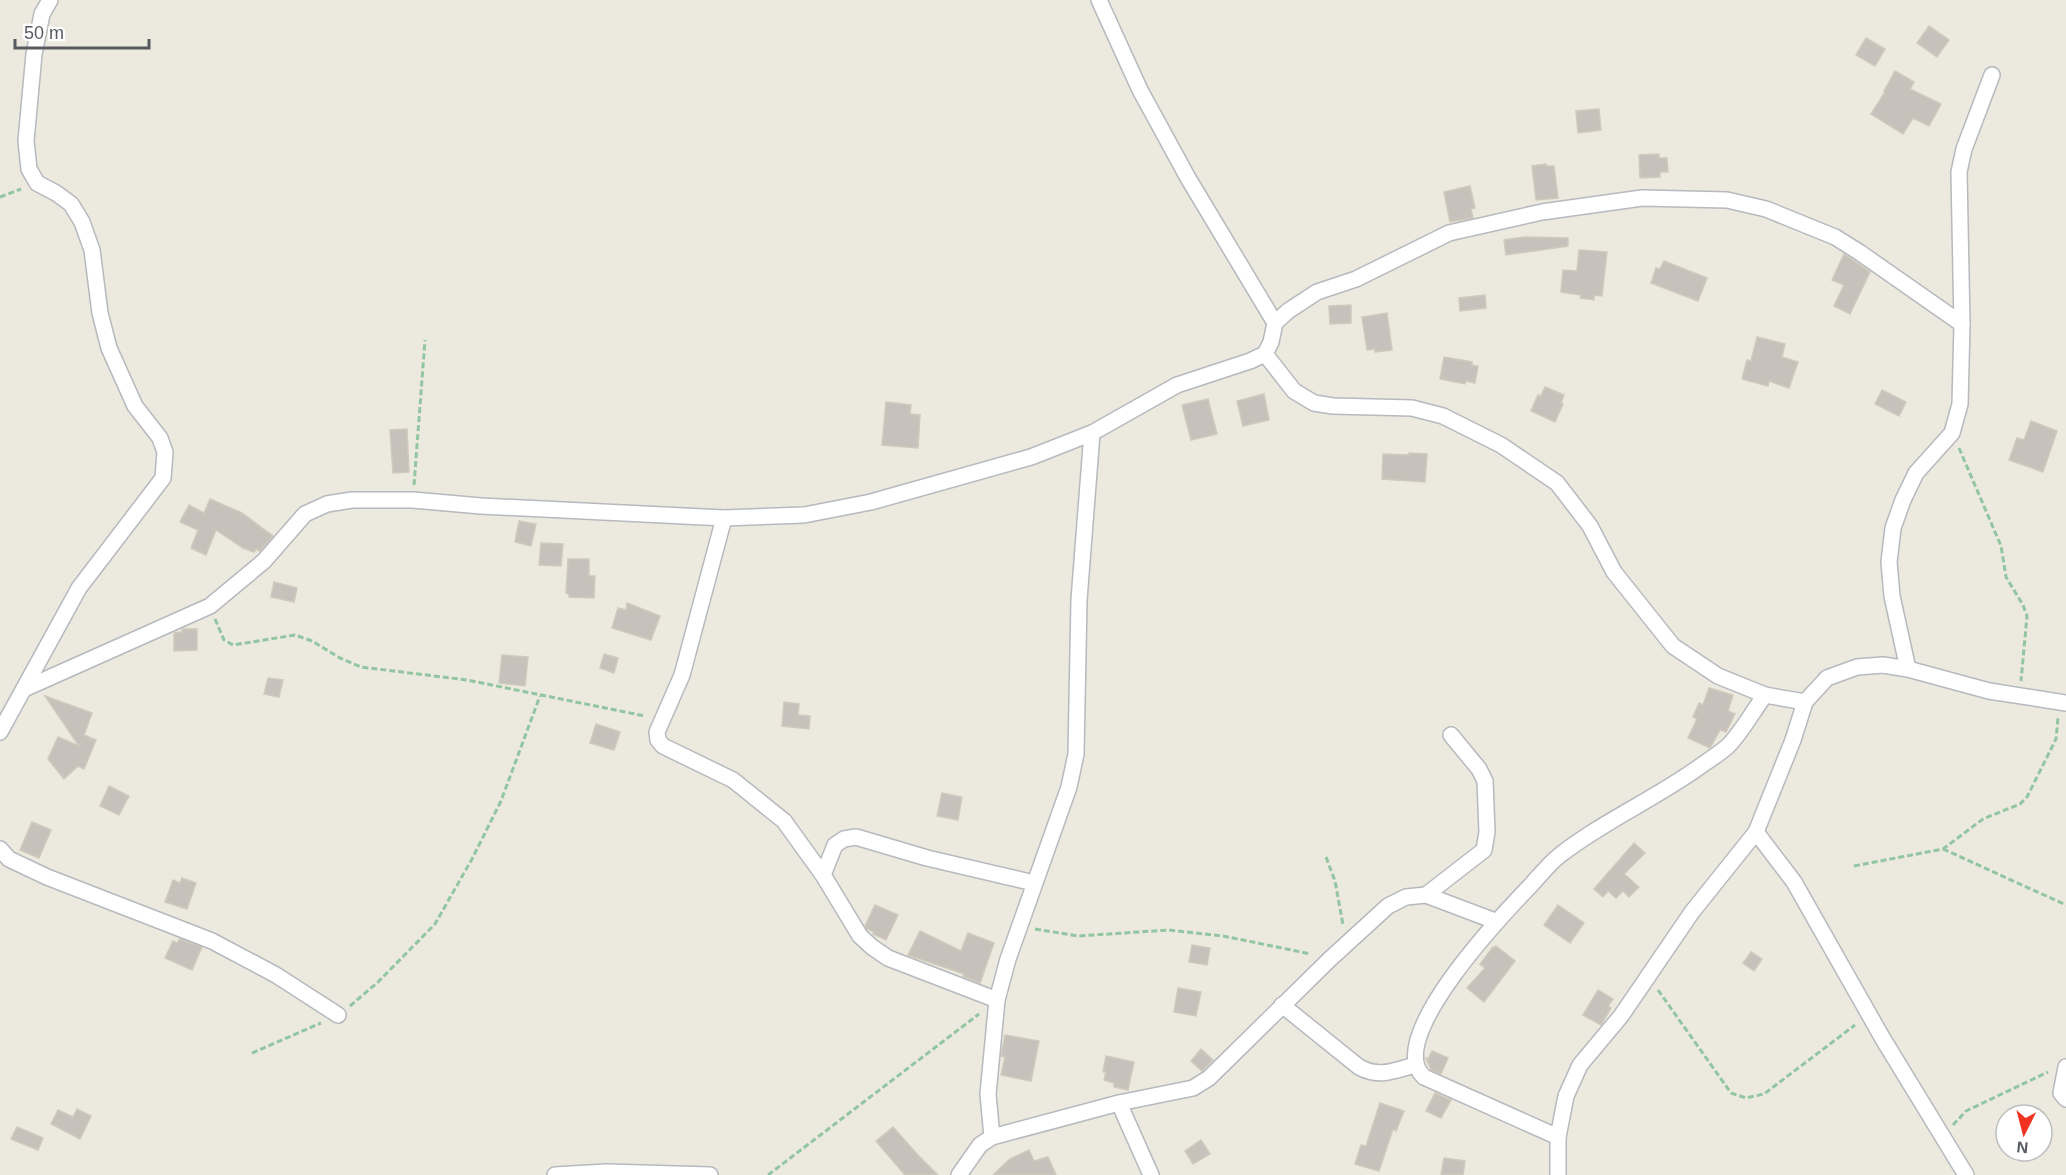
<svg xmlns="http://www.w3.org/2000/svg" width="2066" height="1175" viewBox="0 0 2066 1175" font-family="Arial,sans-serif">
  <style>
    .building { fill: #c6c2bb; stroke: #d0cabc; stroke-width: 1.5 }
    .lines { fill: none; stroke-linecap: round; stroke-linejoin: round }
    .street-casing { stroke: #b6b9be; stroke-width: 18 }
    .path { stroke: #91c6a1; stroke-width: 3; stroke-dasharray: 6 3; stroke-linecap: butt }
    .street { stroke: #fff; stroke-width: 15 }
  </style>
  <rect width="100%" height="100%" fill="#ece9de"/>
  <g class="building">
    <path d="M1929,26L1949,40L1937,57L1917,43Z"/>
    <path d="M1866,38L1885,49L1875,66L1856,55Z"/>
    <path d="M1895,71L1914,82L1910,89L1941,104L1929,126L1913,118L1903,134L1871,114L1885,92L1884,91Z"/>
    <path d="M1599,109L1601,130L1578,133L1576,111Z"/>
    <path d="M1659,154V158H1667L1668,172H1660V177L1640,178L1639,155Z"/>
    <path d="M1546,164V166H1554L1558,198L1536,200L1532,166Z"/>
    <path d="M1470,186L1475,208L1471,209L1473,218L1450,222L1444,192Z"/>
    <path d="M1524,237L1568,238V246L1506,255L1504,240Z"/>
    <path d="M1579,250L1607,252L1602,296L1594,295V300L1580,298L1581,295L1561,292L1563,270L1577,271Z"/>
    <path d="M1844,254L1870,272L1850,314L1834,306L1844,285L1832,280Z"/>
    <path d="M1664,261L1707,278L1698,301L1651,283L1656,268L1660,269Z"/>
    <path d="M1485,295L1486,308L1460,311L1459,298Z"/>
    <path d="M1351,305V323L1330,324L1329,306Z"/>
    <path d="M1387,313L1392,350L1375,352V349L1367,350L1362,317Z"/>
    <path d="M1757,337L1785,344L1782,357L1798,362L1789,388L1769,381L1768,386L1742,379L1747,360L1751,361Z"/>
    <path d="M1444,357L1472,362V365L1478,366L1475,383L1466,381L1465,384L1440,379Z"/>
    <path d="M1545,387L1564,395L1561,403L1563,404L1555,422L1531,411L1538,395L1541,396Z"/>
    <path d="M1882,390L1906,402L1899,416L1875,404Z"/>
    <path d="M1264,394L1269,420L1243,426L1237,401Z"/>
    <path d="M1208,399L1217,434L1191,440L1182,405Z"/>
    <path d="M886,402L911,405L910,414L920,415L918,448L882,445Z"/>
    <path d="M2031,421L2057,431L2043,472L2009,460L2017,438L2024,440Z"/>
    <path d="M407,429L409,472L393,473L390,430Z"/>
    <path d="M1409,453L1427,454L1425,482L1382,479L1383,454L1409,455Z"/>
    <path d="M210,499L242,513L273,536L260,551L256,549L254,552L243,548L216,530L206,555L191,548L198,530L180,522L189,505L204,513Z"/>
    <path d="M519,521L536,524L531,546L515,542Z"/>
    <path d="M541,543L563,544L561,566L539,565Z"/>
    <path d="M568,559H589V576H595L594,598L569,597V594L566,593Z"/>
    <path d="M274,582L297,588L294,602L271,597Z"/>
    <path d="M627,603L660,616L651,640L612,628L618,608L626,610Z"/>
    <path d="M182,629H197V650L174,651V633L182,632Z"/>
    <path d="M604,654L618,658L614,673L600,668Z"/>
    <path d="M502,655L528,657L525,686L499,683Z"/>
    <path d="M268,678L283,680L279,697L264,694Z"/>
    <path d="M1709,688L1733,695L1728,711L1735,714L1726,732L1720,730L1710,748L1688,738L1697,719L1693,717L1699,703L1703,705Z"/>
    <path d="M45,696L92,713L84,735L96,740L84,769L78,766L64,779L48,759L58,737L79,746Z"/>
    <path d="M784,702L799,704L798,715L810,716L809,729L782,726Z"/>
    <path d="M596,724L620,732L614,750L590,743Z"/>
    <path d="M109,786L129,796L119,815L100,806Z"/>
    <path d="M942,793L962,797L958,820L937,816Z"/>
    <path d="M32,822L51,830L39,858L20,850Z"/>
    <path d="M1634,843L1645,853L1624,874L1639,887L1629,897L1623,891L1616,898L1608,891L1603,897L1594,889Z"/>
    <path d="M182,878L196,883L187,909L165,902L173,880L180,883Z"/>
    <path d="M875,905L898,915L886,940L873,934L874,932L867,929L865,926Z"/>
    <path d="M1558,905L1584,923L1570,943L1544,925Z"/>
    <path d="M920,931L961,951L968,933L994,943L980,983L963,976L964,974L908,955Z"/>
    <path d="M180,939L202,947L192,970L165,958L173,941L177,943Z"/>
    <path d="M1192,945L1210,948L1207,965L1189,962Z"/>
    <path d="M1496,946L1515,961L1484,1002L1467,988L1485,968L1480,964L1493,947L1495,948Z"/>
    <path d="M1751,952L1762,959L1754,971L1743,963Z"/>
    <path d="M1178,988L1201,992L1196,1016L1174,1012Z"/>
    <path d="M1598,990L1613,999L1608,1006L1611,1008L1601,1025L1583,1015Z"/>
    <path d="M1005,1035L1039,1041L1031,1081L1001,1075L1005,1057L1001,1056Z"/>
    <path d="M1201,1049L1213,1060L1202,1071L1191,1061Z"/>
    <path d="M1432,1051L1448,1058L1441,1074L1431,1070L1426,1058L1428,1059Z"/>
    <path d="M1106,1056L1134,1062L1128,1090L1114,1087V1083L1104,1080L1106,1072H1103Z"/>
    <path d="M1435,1093L1451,1100L1441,1118L1426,1111Z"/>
    <path d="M1380,1103L1404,1111L1396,1131L1393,1129L1379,1171L1355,1164L1361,1145L1366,1146Z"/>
    <path d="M77,1109L91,1116L80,1139L51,1124L58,1110L73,1117Z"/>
    <path d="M17,1127L43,1138L38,1150L11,1139Z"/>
    <path d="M893,1127L917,1154L938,1175H905L876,1141Z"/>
    <path d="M1201,1140L1210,1154L1193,1164L1185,1151Z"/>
    <path d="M1029,1150L1034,1161L1048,1157L1056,1175H993L1010,1159Z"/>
    <path d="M1444,1158L1465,1161L1463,1175H1441Z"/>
  </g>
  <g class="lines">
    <defs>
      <g id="street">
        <path d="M1099,0L1140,90L1188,178L1275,323"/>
        <path d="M1265,354L1294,391L1314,403L1333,406L1412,408L1443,416L1501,445L1557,483L1590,526L1614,572L1673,646L1718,676L1765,695L1805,702"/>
        <path d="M724,518L682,675L657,732L658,740L663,746L733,780L784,821L823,875L860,936L872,947L888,958L997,1000"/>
        <path d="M1908,669L1892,596L1889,562L1893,528L1903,500L1916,473L1952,433L1960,404L1962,324L1959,172L1964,149L1992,75"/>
        <path d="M24,689L210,606L264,561L305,514L327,504L352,500H413L481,506L724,518L804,515L871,502L1031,457L1092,433L1177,385L1250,361L1265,354L1271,342L1275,323L1288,311L1317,292L1356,279L1449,233L1542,212L1642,198L1727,200L1766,209L1835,237L1859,252L1962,324"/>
        <path d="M0,732L79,588L163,478L165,452L160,438L135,406L109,348L100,313L92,250L82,222L71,204L56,193L37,183L29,169L26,141L34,54L42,14L50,0"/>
        <path d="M1756,832L1794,882L1883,1039L1966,1175"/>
        <path d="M0,849L9,859L47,877L212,941L276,975L338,1015"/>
        <path d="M823,875L835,845L844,839L856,837L927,858L1034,883"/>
        <path d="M1426,895L1495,921"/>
        <path d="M1282,1005L1359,1067C1379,1078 1393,1071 1415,1065"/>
        <path d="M2066,1067L2061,1093L2066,1099"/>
        <path d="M1119,1103L1151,1175"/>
        <path d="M992,1137L988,1094L997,1000L1008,959L1069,787L1076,754L1079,600L1092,433"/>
        <path d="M1558,1137L1424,1077C1382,1040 1505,912 1532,884C1541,874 1550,863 1560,855C1605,820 1657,798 1702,765C1711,759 1720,753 1728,746C1742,732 1753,711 1765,695"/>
        <path d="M555,1175L606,1172L710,1175"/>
        <path d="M959,1175L980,1145L992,1137L1119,1103L1193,1088L1209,1078L1330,959L1388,906L1406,897L1426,895L1484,850L1487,832L1485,781L1479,769L1451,735"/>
        <path d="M1558,1175V1137L1566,1096L1580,1065L1621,1016L1692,912L1756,832L1793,740L1805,702L1827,678L1857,667L1883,665L1908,669L1989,691L2066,703"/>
      </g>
    </defs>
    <use href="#street" class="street-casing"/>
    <g class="path">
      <path d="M0,197L21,189"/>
      <path d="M1959,448L2001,546L2006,577L2023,605L2027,616L2021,681"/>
      <path d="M414,485L425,340"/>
      <path d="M215,619L224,640L233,645L295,635L312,641L340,658L361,667L467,680L645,716"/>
      <path d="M1943,849L2066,905"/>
      <path d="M1326,857L1335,881L1343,925"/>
      <path d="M1854,866L1943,849L1983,819L2020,804L2027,797L2056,739L2058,718"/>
      <path d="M1035,929L1078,936L1169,930L1223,936L1311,954"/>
      <path d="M1658,990L1731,1093L1746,1098L1764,1094L1855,1025"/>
      <path d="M350,1006L378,982L435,924L472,859L501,801L540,696"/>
      <path d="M252,1053L321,1023"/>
      <path d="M1953,1125L1966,1111L2048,1072"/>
      <path d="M768,1175L979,1014"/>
    </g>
    <use href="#street" class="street"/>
  </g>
  <g transform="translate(2024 1133) rotate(186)"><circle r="28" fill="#ffffff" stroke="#bcbdbf" stroke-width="1.5"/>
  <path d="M0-4.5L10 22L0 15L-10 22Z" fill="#f03320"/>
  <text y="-9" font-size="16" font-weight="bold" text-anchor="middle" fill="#575b60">N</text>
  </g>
  <path d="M15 39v9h134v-9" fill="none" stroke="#575b60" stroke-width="3"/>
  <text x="24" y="39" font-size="18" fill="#575b60" stroke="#ffffff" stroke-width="4.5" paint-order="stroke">50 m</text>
</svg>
